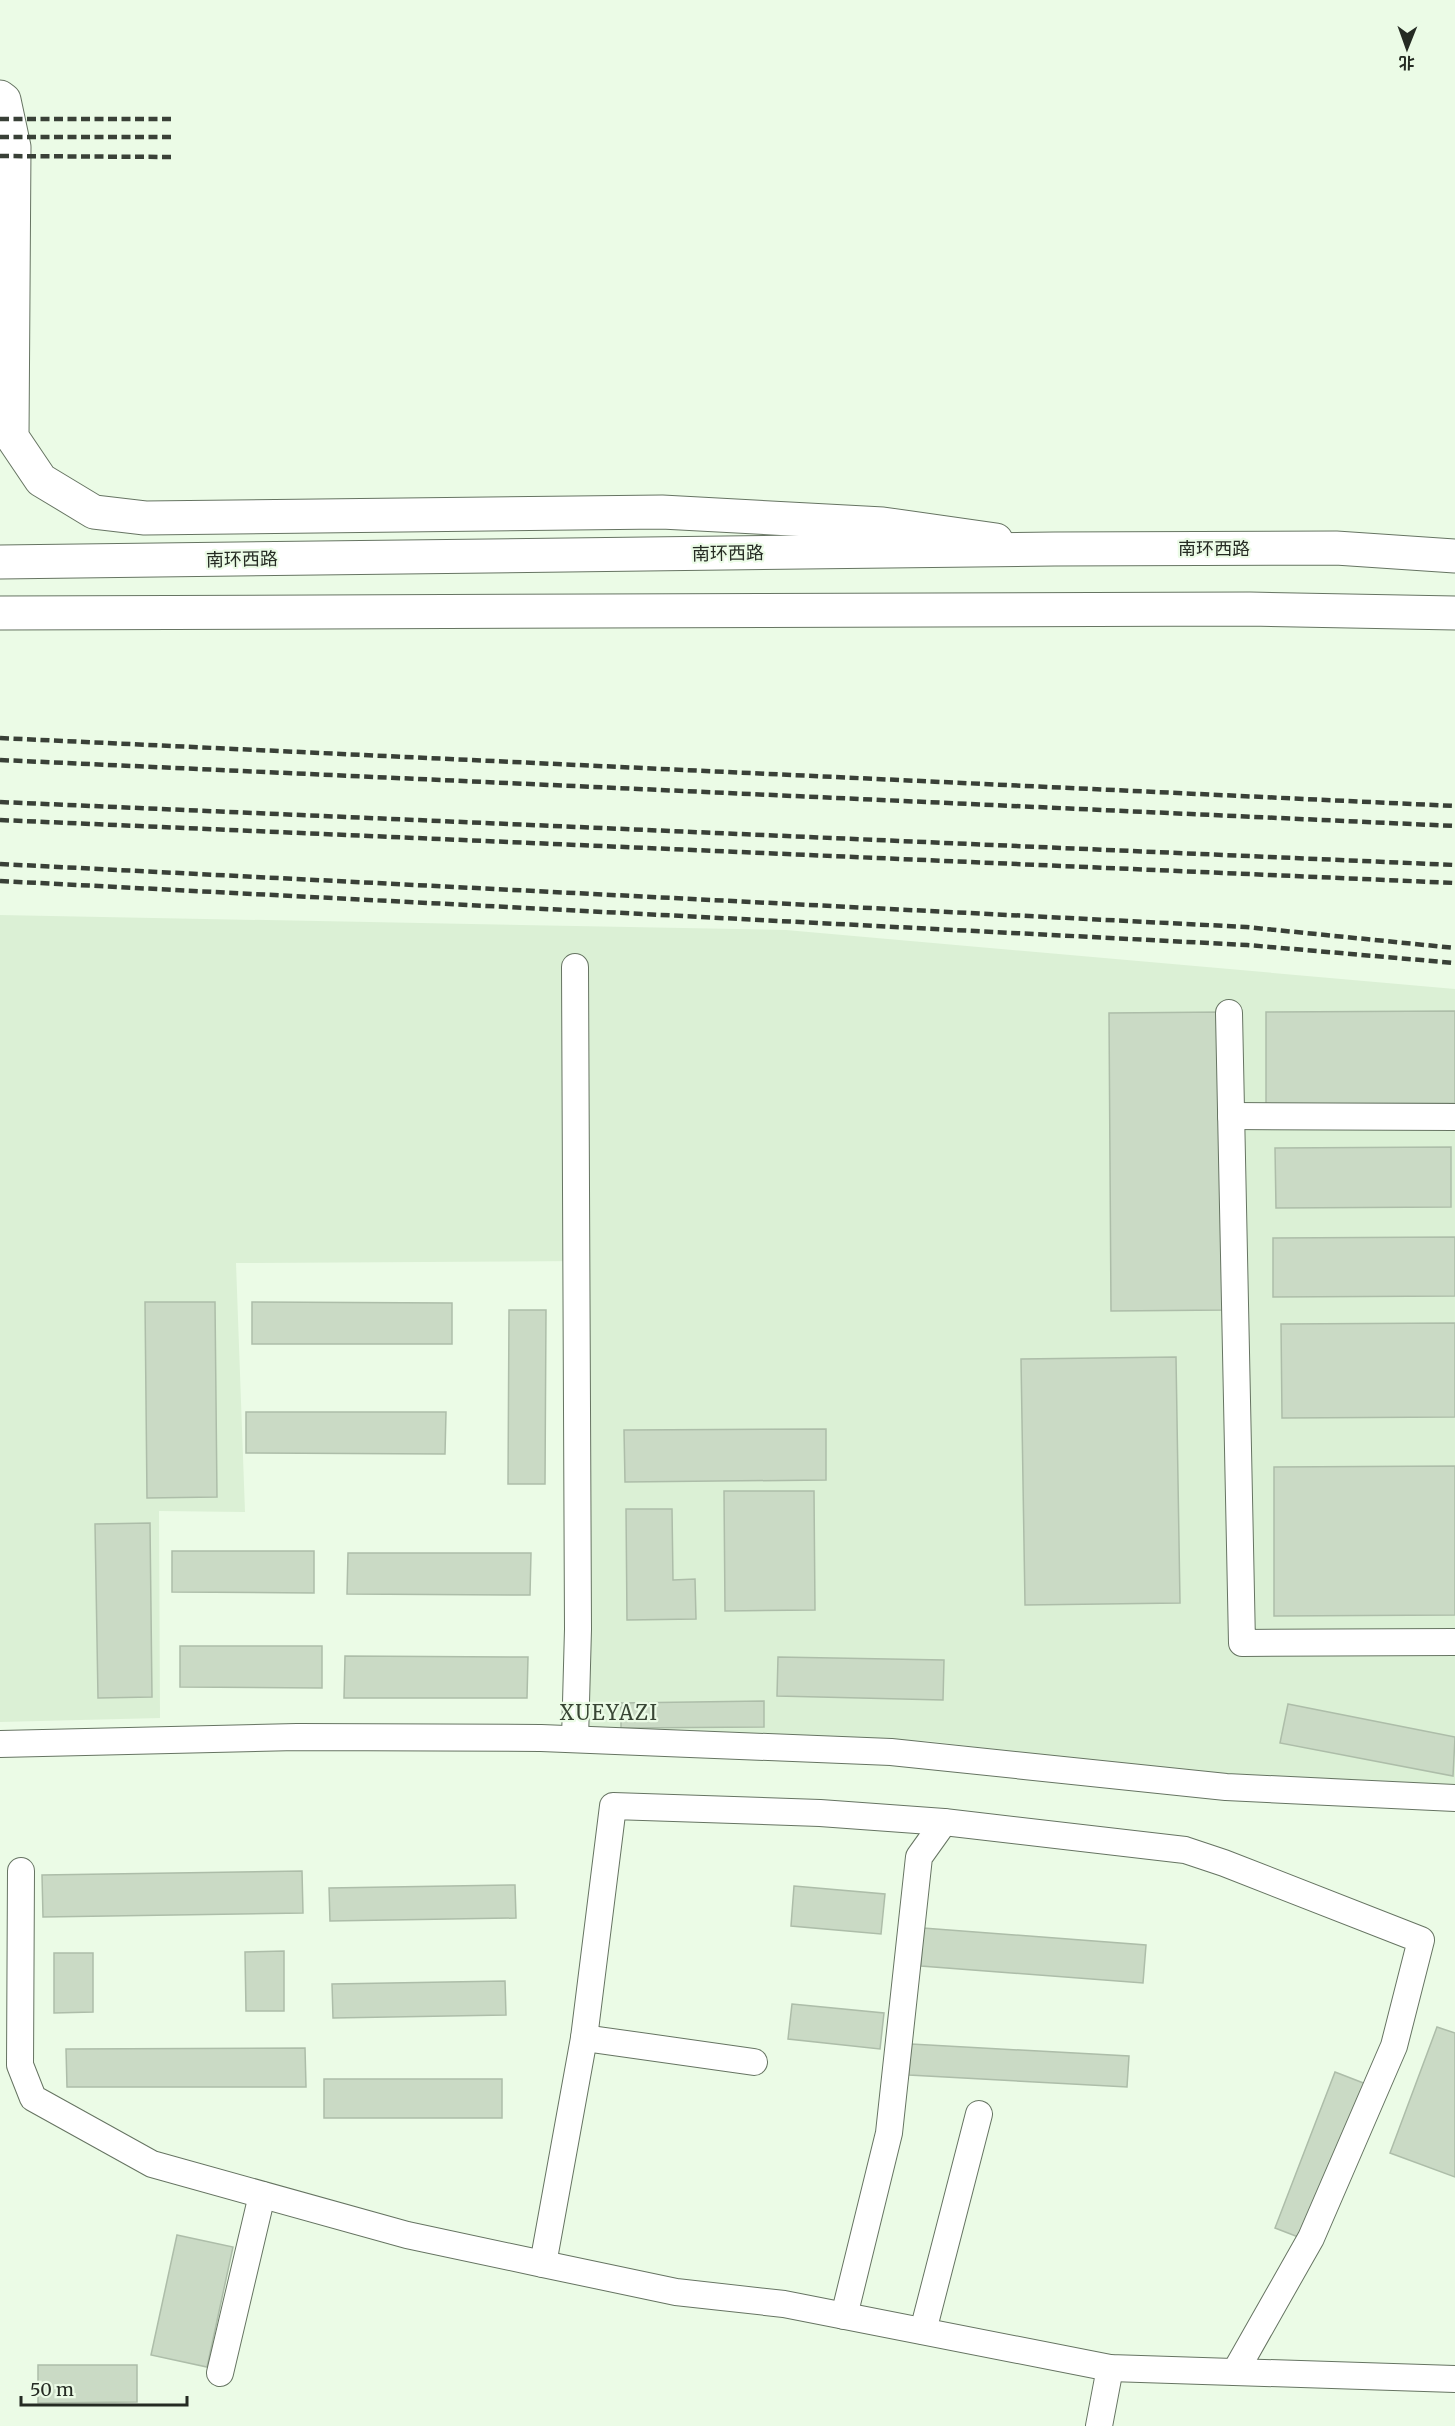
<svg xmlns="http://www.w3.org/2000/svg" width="1455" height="2426" viewBox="0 0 1455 2426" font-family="Merriweather,'Noto Sans SC',serif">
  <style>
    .built { fill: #dbf0d5 }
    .building { fill: #cadac5; stroke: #adbda9; stroke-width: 1.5 }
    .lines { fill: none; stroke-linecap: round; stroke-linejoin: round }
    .minor-casing { stroke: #667462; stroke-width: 28 }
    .major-casing { stroke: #667462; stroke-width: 35 }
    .highway-casing { stroke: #667462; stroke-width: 35 }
    .minor { stroke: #fff; stroke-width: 26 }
    .major { stroke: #fff; stroke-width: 33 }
    .highway { stroke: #fff; stroke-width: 33 }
    .rail { stroke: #394037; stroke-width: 4.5; stroke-dasharray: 9 4.5; stroke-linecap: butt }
    .labels { text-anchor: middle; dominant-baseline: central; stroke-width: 4.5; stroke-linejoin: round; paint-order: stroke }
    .street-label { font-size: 18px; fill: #252b23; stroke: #ebfbe6 }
    .neighbourhood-label { font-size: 20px; letter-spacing: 1.5px; fill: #384534; stroke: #ebfbe6 }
  </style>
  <rect width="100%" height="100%" fill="#ebfbe6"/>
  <path class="built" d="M0,915L786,930L1455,989V1784L1264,1783L928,1741L588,1735L584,1261L236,1263L245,1512L159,1511L160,1718L0,1722Z"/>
  <g class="building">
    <path d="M1455,1011V1103L1266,1104V1012Z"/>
    <path d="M1224,1012L1226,1310L1111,1311L1109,1013Z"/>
    <path d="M1451,1147V1207L1276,1208L1275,1148Z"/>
    <path d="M1455,1237V1296L1273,1297V1238Z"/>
    <path d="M145,1302H215L217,1497L147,1498Z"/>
    <path d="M252,1302L452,1303V1344H252Z"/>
    <path d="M509,1310H546L545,1484H508Z"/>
    <path d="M1455,1323V1417L1282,1418L1281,1324Z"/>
    <path d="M1176,1357L1180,1603L1025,1605L1021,1359Z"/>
    <path d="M246,1412H446L445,1454L246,1453Z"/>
    <path d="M826,1429V1480L625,1482L624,1430Z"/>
    <path d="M1455,1466V1615L1274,1616V1467Z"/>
    <path d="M724,1491H814L815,1610L725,1611Z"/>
    <path d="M626,1509H672L673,1580L695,1579L696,1619L627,1620Z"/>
    <path d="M150,1523L152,1697L98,1698L95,1524Z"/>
    <path d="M172,1551H314V1593L172,1592Z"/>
    <path d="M348,1553H531L530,1595L347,1594Z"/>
    <path d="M180,1646H322V1688L180,1687Z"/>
    <path d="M345,1656L528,1657L527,1698H344Z"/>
    <path d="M778,1657L944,1660L943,1700L777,1696Z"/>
    <path d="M764,1701V1727L621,1728V1703Z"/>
    <path d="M1288,1704L1455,1737L1453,1776L1280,1743Z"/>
    <path d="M302,1871L303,1913L43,1917L42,1875Z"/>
    <path d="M515,1885L516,1918L330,1921L329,1888Z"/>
    <path d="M794,1886L885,1894L881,1934L791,1926Z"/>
    <path d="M923,1928L1146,1945L1143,1983L921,1966Z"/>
    <path d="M284,1951V2011H246L245,1952Z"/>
    <path d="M54,1953H93V2012L54,2013Z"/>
    <path d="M505,1981L506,2015L333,2018L332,1984Z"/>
    <path d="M792,2004L884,2013L880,2049L788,2039Z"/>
    <path d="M1437,2027L1455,2033V2177L1390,2153Z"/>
    <path d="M911,2044L1129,2056L1127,2087L909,2075Z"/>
    <path d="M305,2048L306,2087H67L66,2049Z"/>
    <path d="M1335,2072L1366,2084L1306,2240L1275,2228Z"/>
    <rect x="324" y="2079" width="178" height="39"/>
    <path d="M177,2235L233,2247L207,2367L151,2355Z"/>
    <path d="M38,2365H137V2402L38,2403Z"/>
  </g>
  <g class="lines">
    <defs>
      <g id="minor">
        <path d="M1229,1013L1242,1643L1455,1642"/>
        <path d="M1231,1116L1455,1117"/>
        <path d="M575,1739L578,1629L575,967"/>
        <path d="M0,1744L297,1737L541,1738L891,1752L1226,1787L1455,1798"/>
        <path d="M21,1871L20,2065L33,2098L152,2164L407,2235L543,2264L676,2292L784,2304L1110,2368L1455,2379"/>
        <path d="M584,2038L754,2062"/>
        <path d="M543,2264L584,2038L613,1806L820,1813L944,1822L1185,1850L1224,1863L1421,1940L1394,2046L1311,2238L1235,2372"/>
        <path d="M844,2316L889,2133L919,1857L944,1822"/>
        <path d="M923,2331L979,2114"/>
        <path d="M220,2373L262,2195"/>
        <path d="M1099,2426L1110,2368"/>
      </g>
      <path id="major" d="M0,97L4,100L14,147L12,437L41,480L94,512L145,518L662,512L883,524L996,540"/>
      <g id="highway">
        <path d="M0,562L1054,549L1336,548L1455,556"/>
        <path d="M0,613L1250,609L1455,613"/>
      </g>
    </defs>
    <use href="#minor" class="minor-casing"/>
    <use href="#major" class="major-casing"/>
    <use href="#highway" class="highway-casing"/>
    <use href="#minor" class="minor"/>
    <use href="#major" class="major"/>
    <use href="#highway" class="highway"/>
    <g class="rail">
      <path d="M0,119H172"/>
      <path d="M0,137H171"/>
      <path d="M0,156L171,157"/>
      <path d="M0,738L1455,806"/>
      <path d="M0,760L1455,826"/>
      <path d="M0,802L1455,865"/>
      <path d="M0,820L1455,883"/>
      <path d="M0,864L1246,927L1455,948"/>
      <path d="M0,881L1247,945L1455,963"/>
    </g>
  </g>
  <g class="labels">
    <g class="street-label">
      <text x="1214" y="548">南环西路</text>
      <text transform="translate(728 553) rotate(-1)">南环西路</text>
      <text transform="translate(242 559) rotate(-1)">南环西路</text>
    </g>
    <g class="neighbourhood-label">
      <text x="609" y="1712">XUEYAZI</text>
    </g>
  </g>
  <g transform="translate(1407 48) rotate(181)" stroke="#ebfbe6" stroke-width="4.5" paint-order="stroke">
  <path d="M0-4.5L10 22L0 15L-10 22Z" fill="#252b23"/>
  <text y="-9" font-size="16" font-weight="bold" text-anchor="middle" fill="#252b23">北</text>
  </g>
  <path d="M21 2396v9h166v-9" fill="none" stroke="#252b23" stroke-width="3"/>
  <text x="30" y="2396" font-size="18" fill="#252b23" stroke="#ebfbe6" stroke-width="4.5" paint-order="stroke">50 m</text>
</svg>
